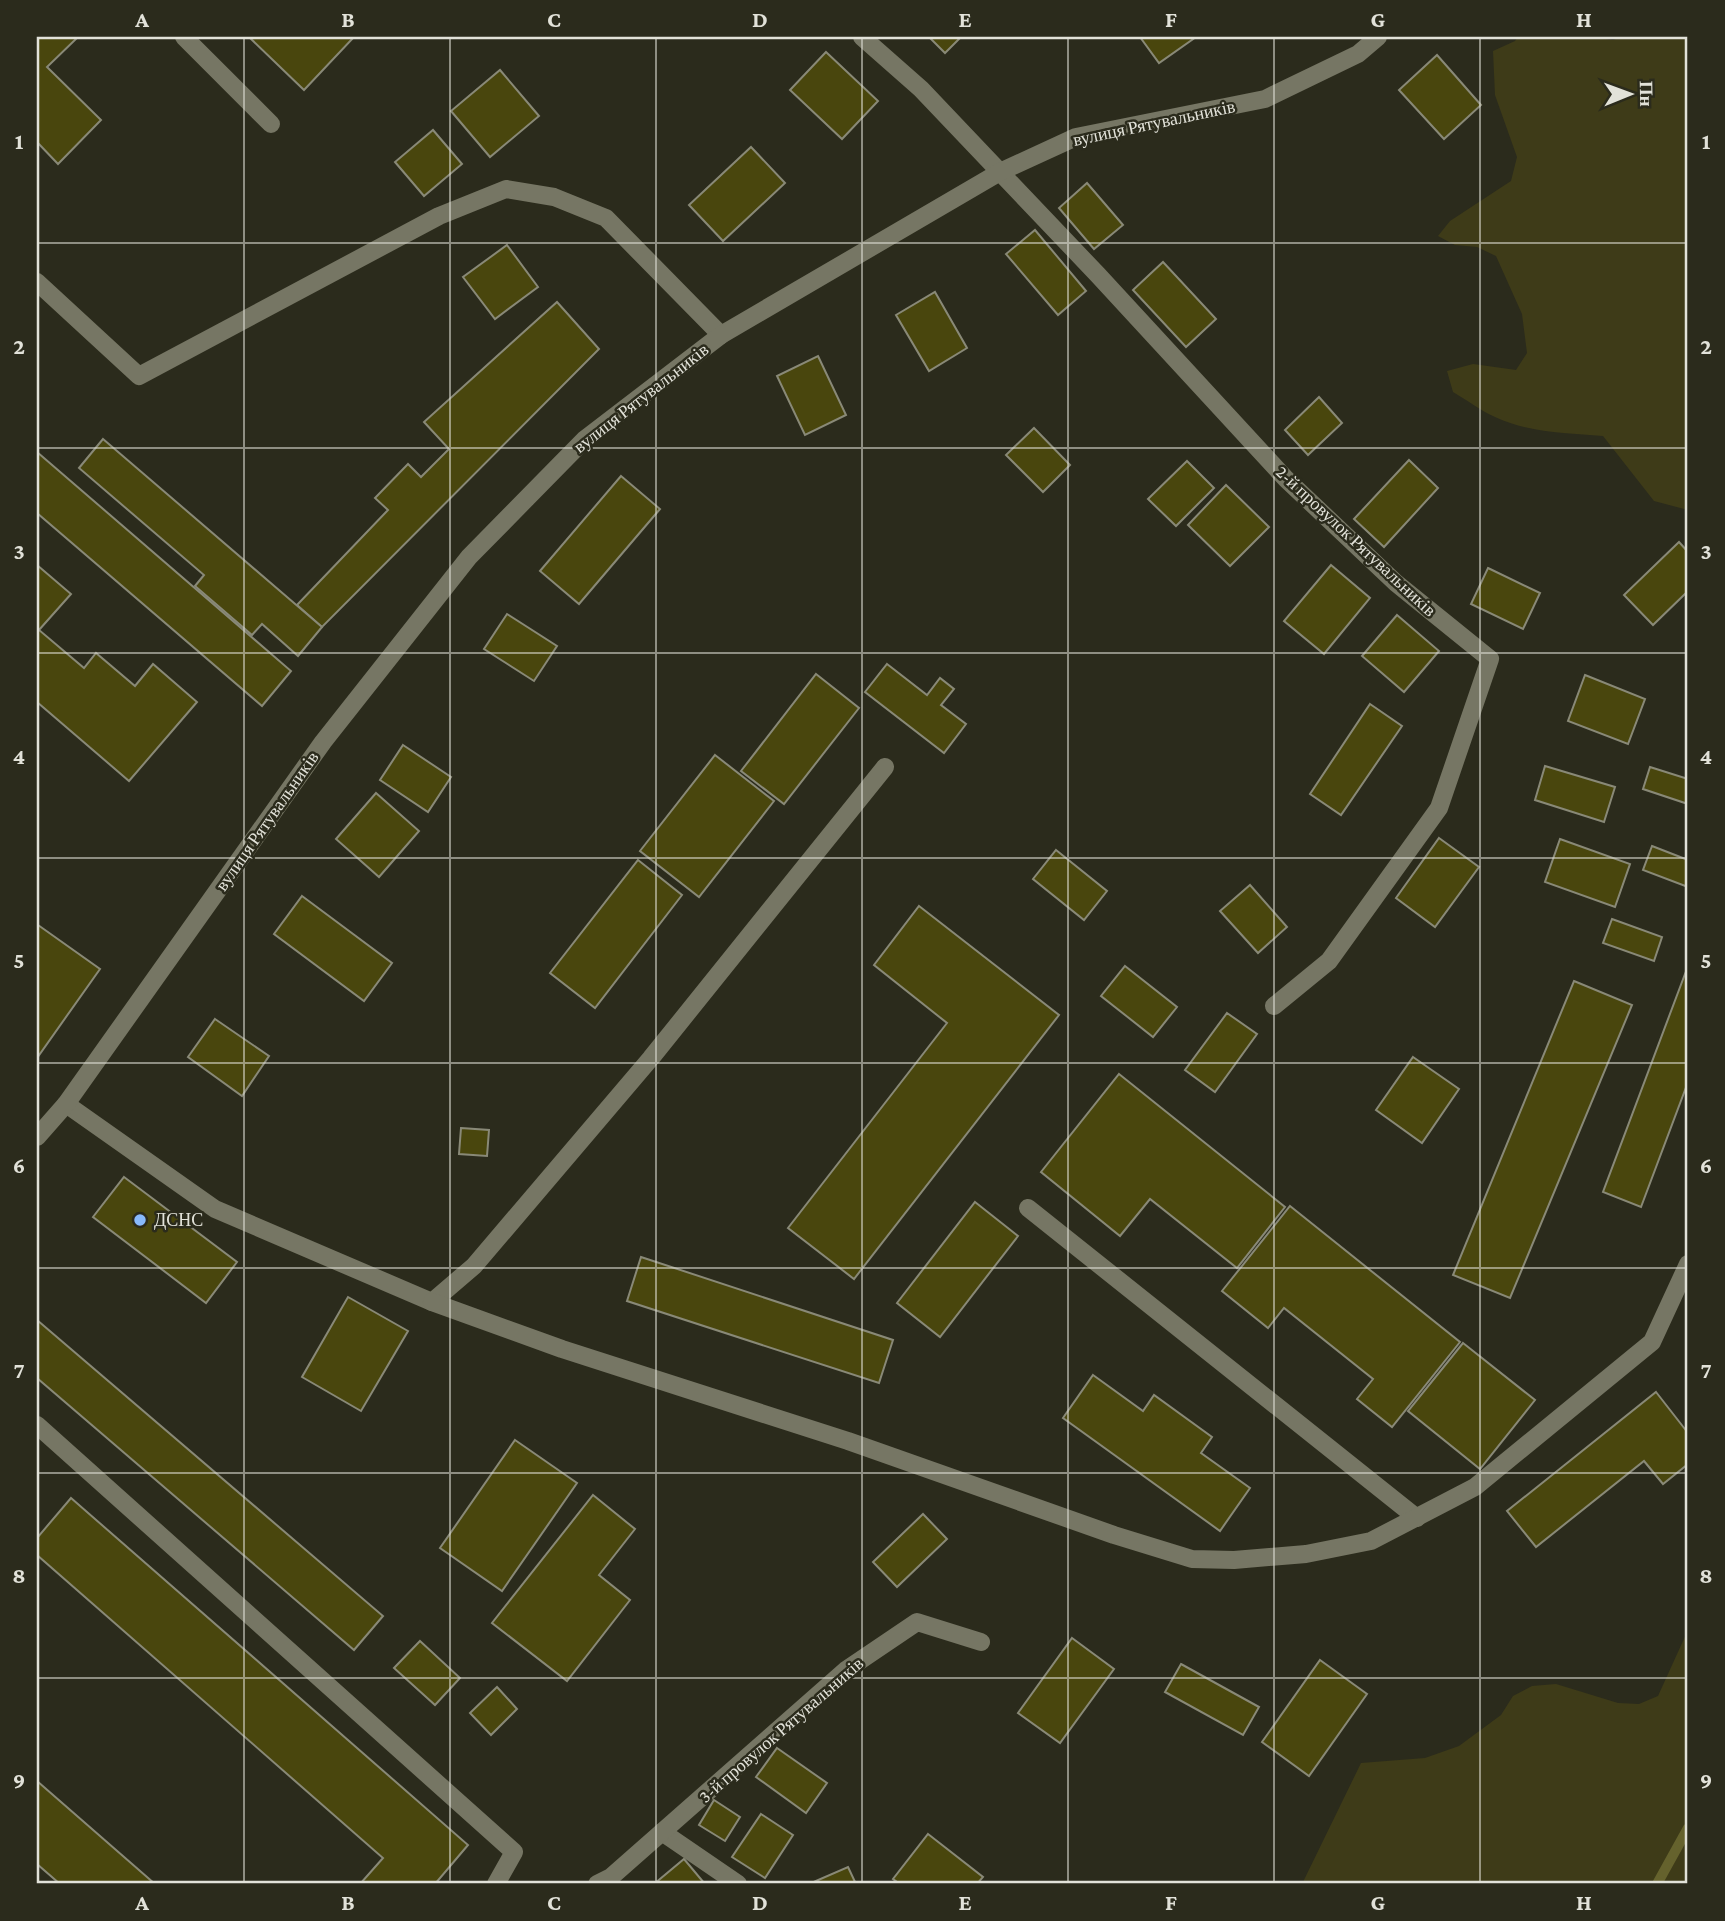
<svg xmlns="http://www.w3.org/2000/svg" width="1725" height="1921" viewBox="0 0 1725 1921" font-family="'Crimson Pro',serif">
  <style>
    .green { fill: #3e3b18 }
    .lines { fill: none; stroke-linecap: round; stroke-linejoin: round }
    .stream { stroke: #65622d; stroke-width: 10 }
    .building { fill: #49460d; stroke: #898977; stroke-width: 2 }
    .minor { stroke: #767664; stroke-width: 18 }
    .grid { fill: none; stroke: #e2e2d9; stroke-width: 2; stroke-opacity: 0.55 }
    .poi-dot { fill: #88bafc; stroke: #2b2b1c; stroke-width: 2.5 }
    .labels { text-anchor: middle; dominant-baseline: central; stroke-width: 5; stroke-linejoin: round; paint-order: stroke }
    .street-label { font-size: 18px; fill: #e2e2d9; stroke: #2b2b1c }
    .poi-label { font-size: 18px; fill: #e2e2d9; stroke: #2b2b1c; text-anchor: start }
    .neatline { fill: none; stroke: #e2e2d9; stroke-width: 2.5 }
    .grid-label { font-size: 23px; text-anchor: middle; font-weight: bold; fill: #e2e2d9 }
  </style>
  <rect width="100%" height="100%" fill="#2b2b1c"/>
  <g class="green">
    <path d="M1518,37H1590L1613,40L1621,37H1688V510L1654,501L1603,436C1567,433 1529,433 1495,417C1481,411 1467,400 1453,392L1447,371L1473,364L1516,370L1527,353L1522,314L1496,256L1477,247L1455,245L1438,236L1450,221L1511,181L1517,157L1495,95L1493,51L1515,41Z"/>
    <path d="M1688,1630V1884H1299L1303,1882L1361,1763L1425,1758L1459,1746L1501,1715L1513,1696L1532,1686L1556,1684L1618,1703L1639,1704L1658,1696Z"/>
  </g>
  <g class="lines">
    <path class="stream" d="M1657,1884L1688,1828"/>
  </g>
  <g class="building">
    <path d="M37,37H78L47,67L101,120L58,164L37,142Z"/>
    <path d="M249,37H354L304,90Z"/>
    <path d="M929,37H961L945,53Z"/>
    <path d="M1140,37H1196L1159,63Z"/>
    <path d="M826,52L878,101L842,139L790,90Z"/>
    <path d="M1437,55L1481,105L1444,139L1399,90Z"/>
    <path d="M500,70L539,116L490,157L451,111Z"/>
    <path d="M433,130L462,164L424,196L395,162Z"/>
    <path d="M751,147L785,183L723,241L689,205Z"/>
    <path d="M1087,183L1123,225L1094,249L1059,208Z"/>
    <path d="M1035,230L1086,291L1058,315L1006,254Z"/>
    <path d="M507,245L538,287L495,319L463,277Z"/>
    <path d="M1163,262L1216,319L1186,347L1133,290Z"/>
    <path d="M935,292L967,348L929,371L896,315Z"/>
    <path d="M557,302L599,349L322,627L297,605L388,510L375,498L408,464L421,477L449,449L424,422Z"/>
    <path d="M818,356L846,415L805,435L777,376Z"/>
    <path d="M1319,397L1342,423L1308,455L1285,430Z"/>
    <path d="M1034,428L1070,465L1043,492L1006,455Z"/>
    <path d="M103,439L322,627L298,656L262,624L252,635L195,586L204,575L79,468Z"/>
    <path d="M37,452L291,671L262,706L37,513Z"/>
    <path d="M1409,460L1438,488L1384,547L1354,519Z"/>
    <path d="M1187,461L1214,488L1176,526L1148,499Z"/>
    <path d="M621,476L660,509L579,604L540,571Z"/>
    <path d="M1226,485L1269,527L1230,566L1188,525Z"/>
    <path d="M1679,542L1688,552V591L1653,625L1624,595Z"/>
    <path d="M37,565L71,594L39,630L84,668L96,653L135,686L153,664L197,702L129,781L37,702Z"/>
    <path d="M1331,565L1370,598L1324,654L1284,621Z"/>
    <path d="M1488,568L1540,593L1523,629L1471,604Z"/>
    <path d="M507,614L557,646L534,681L484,649Z"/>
    <path d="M1397,615L1439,651L1404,692L1362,656Z"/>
    <path d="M887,664L927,695L940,678L954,689L941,705L966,724L944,753L865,692Z"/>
    <path d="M816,674L859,708L784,804L741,771Z"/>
    <path d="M1585,675L1645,699L1628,744L1568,721Z"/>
    <path d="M1370,704L1402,726L1341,815L1310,794Z"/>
    <path d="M403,745L451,777L428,812L380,780Z"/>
    <path d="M715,755L774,801L699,897L640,851Z"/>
    <path d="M1545,766L1615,787L1604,822L1535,800Z"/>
    <path d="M1650,767L1688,779V804L1643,789Z"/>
    <path d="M376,793L419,831L379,877L336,839Z"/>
    <path d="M1439,838L1479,867L1435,927L1396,898Z"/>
    <path d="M1560,839L1630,864L1615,907L1545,882Z"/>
    <path d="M1652,846L1688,860V887L1643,870Z"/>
    <path d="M1056,850L1107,891L1084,920L1033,879Z"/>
    <path d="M638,860L682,895L595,1008L550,973Z"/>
    <path d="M1250,885L1287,927L1258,953L1220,911Z"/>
    <path d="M302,896L392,963L364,1001L274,934Z"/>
    <path d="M919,906L1059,1015L854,1279L788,1228L947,1023L874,965Z"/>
    <path d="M1612,919L1662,937L1654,961L1603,943Z"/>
    <path d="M38,925L100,969L37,1058V928Z"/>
    <path d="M1125,966L1177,1007L1153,1037L1101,996Z"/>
    <path d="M1688,966V1082L1641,1207L1603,1192Z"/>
    <path d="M1574,981L1632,1005L1510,1298L1453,1275Z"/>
    <path d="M1227,1013L1257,1034L1215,1092L1185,1070Z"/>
    <path d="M215,1019L269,1056L242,1096L188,1057Z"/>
    <path d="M1413,1057L1459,1089L1422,1143L1376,1110Z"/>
    <path d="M1119,1074L1285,1207L1237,1268L1150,1199L1120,1236L1041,1172Z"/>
    <path d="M461,1128L489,1130L487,1156L459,1154Z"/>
    <path d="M124,1177L237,1262L206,1303L93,1217Z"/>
    <path d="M975,1202L1018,1236L940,1337L897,1303Z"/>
    <path d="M1290,1206L1460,1342L1392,1427L1357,1399L1373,1379L1284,1308L1268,1328L1222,1291Z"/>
    <path d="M641,1257L893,1340L879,1383L627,1301Z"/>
    <path d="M348,1297L408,1331L361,1411L302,1377Z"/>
    <path d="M37,1320L383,1616L354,1650L37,1378Z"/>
    <path d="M1463,1343L1535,1400L1480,1469L1408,1411Z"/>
    <path d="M1093,1375L1143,1411L1154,1395L1212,1437L1201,1453L1250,1488L1220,1531L1063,1418Z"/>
    <path d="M1656,1392L1688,1433V1464L1663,1484L1644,1461L1536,1547L1507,1511Z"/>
    <path d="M515,1440L577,1483L502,1591L440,1548Z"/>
    <path d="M593,1495L635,1529L599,1575L630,1600L567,1681L492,1623Z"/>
    <path d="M71,1498L468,1845L435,1884H360L383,1858L37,1555V1538Z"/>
    <path d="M923,1514L947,1539L897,1587L873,1562Z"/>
    <path d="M1072,1638L1114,1669L1060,1743L1018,1713Z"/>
    <path d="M420,1641L460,1678L435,1705L394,1668Z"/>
    <path d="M1320,1660L1367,1694L1309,1776L1262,1742Z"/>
    <path d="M1181,1664L1259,1707L1243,1735L1165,1692Z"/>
    <path d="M497,1687L517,1709L491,1735L470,1713Z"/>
    <path d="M777,1748L827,1783L806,1813L756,1777Z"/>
    <path d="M37,1781L155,1884H60L37,1864Z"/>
    <path d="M714,1800L740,1817L725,1841L699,1825Z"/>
    <path d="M761,1814L793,1835L765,1878L732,1857Z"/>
    <path d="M928,1834L983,1877L977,1884H900L893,1879Z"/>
    <path d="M684,1859L705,1884H654Z"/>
    <path d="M848,1867L856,1884H809Z"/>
  </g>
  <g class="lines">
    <g class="minor">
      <path d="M184,37L271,124"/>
      <path d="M862,37L921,89L1098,275L1286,479L1396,583L1490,659L1439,808L1329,961L1274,1006"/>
      <path d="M37,282L139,376L439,216L506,189L554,197L606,218L721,335"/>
      <path d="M66,1104L215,1209L432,1302L474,1266L651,1058L885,767"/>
      <path d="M37,1137L66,1104L323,742L469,557L584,440L721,335L1000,172L1076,137L1265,99L1358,54L1378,37"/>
      <path d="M1028,1208L1417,1518"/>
      <path d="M432,1302L562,1349L848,1441L1114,1535L1192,1559L1234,1560L1306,1554L1371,1541L1475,1487L1652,1342L1688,1264"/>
      <path d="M37,1425L514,1852L496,1884"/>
      <path d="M662,1832L738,1884"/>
      <path d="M597,1884L611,1877L846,1670L917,1622L981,1642"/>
    </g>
  </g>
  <path class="grid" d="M244,37V1884M450,37V1884M656,37V1884M862,37V1884M1068,37V1884M1274,37V1884M1480,37V1884M37,243H1688M37,448H1688M37,653H1688M37,858H1688M37,1063H1688M37,1268H1688M37,1473H1688M37,1678H1688"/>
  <circle class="poi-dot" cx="140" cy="1220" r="7"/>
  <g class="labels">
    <g class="street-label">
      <text transform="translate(1154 123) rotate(-12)">вулиця Рятувальників</text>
      <text transform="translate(641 398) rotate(-38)">вулиця Рятувальників</text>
      <text transform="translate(1356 541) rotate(43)">2-й провулок Рятувальників</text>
      <text transform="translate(267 821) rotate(-55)">вулиця Рятувальників</text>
      <text transform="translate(781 1730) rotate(-41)">3-й провулок Рятувальників</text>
    </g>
    <g class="poi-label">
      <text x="154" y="1220">ДСНС</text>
    </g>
  </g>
  <rect width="1725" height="1921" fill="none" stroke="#2b2b1c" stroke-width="77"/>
  <g transform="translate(1630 94) rotate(89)" stroke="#2b2b1c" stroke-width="5" paint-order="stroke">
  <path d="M0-5L12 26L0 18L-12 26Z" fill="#e2e2d9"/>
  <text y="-10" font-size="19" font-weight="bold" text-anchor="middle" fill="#e2e2d9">Пн</text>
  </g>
  <rect x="38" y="38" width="1648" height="1844" class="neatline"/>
  <g class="grid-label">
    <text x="142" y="27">A</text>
    <text x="348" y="27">B</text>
    <text x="554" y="27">C</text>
    <text x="760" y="27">D</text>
    <text x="965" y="27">E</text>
    <text x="1171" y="27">F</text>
    <text x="1378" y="27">G</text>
    <text x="1584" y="27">H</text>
    <text x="19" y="149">1</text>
    <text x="1706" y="149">1</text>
    <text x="19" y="354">2</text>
    <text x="1706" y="354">2</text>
    <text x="19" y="559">3</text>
    <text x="1706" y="559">3</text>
    <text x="19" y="764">4</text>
    <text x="1706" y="764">4</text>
    <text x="19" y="968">5</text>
    <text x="1706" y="968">5</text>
    <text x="19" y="1173">6</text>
    <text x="1706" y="1173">6</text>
    <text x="19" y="1378">7</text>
    <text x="1706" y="1378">7</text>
    <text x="19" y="1583">8</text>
    <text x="1706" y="1583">8</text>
    <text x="19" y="1788">9</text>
    <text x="1706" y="1788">9</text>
    <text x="142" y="1910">A</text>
    <text x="348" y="1910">B</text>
    <text x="554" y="1910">C</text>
    <text x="760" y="1910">D</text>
    <text x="965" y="1910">E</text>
    <text x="1171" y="1910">F</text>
    <text x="1378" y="1910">G</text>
    <text x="1584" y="1910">H</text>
  </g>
</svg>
